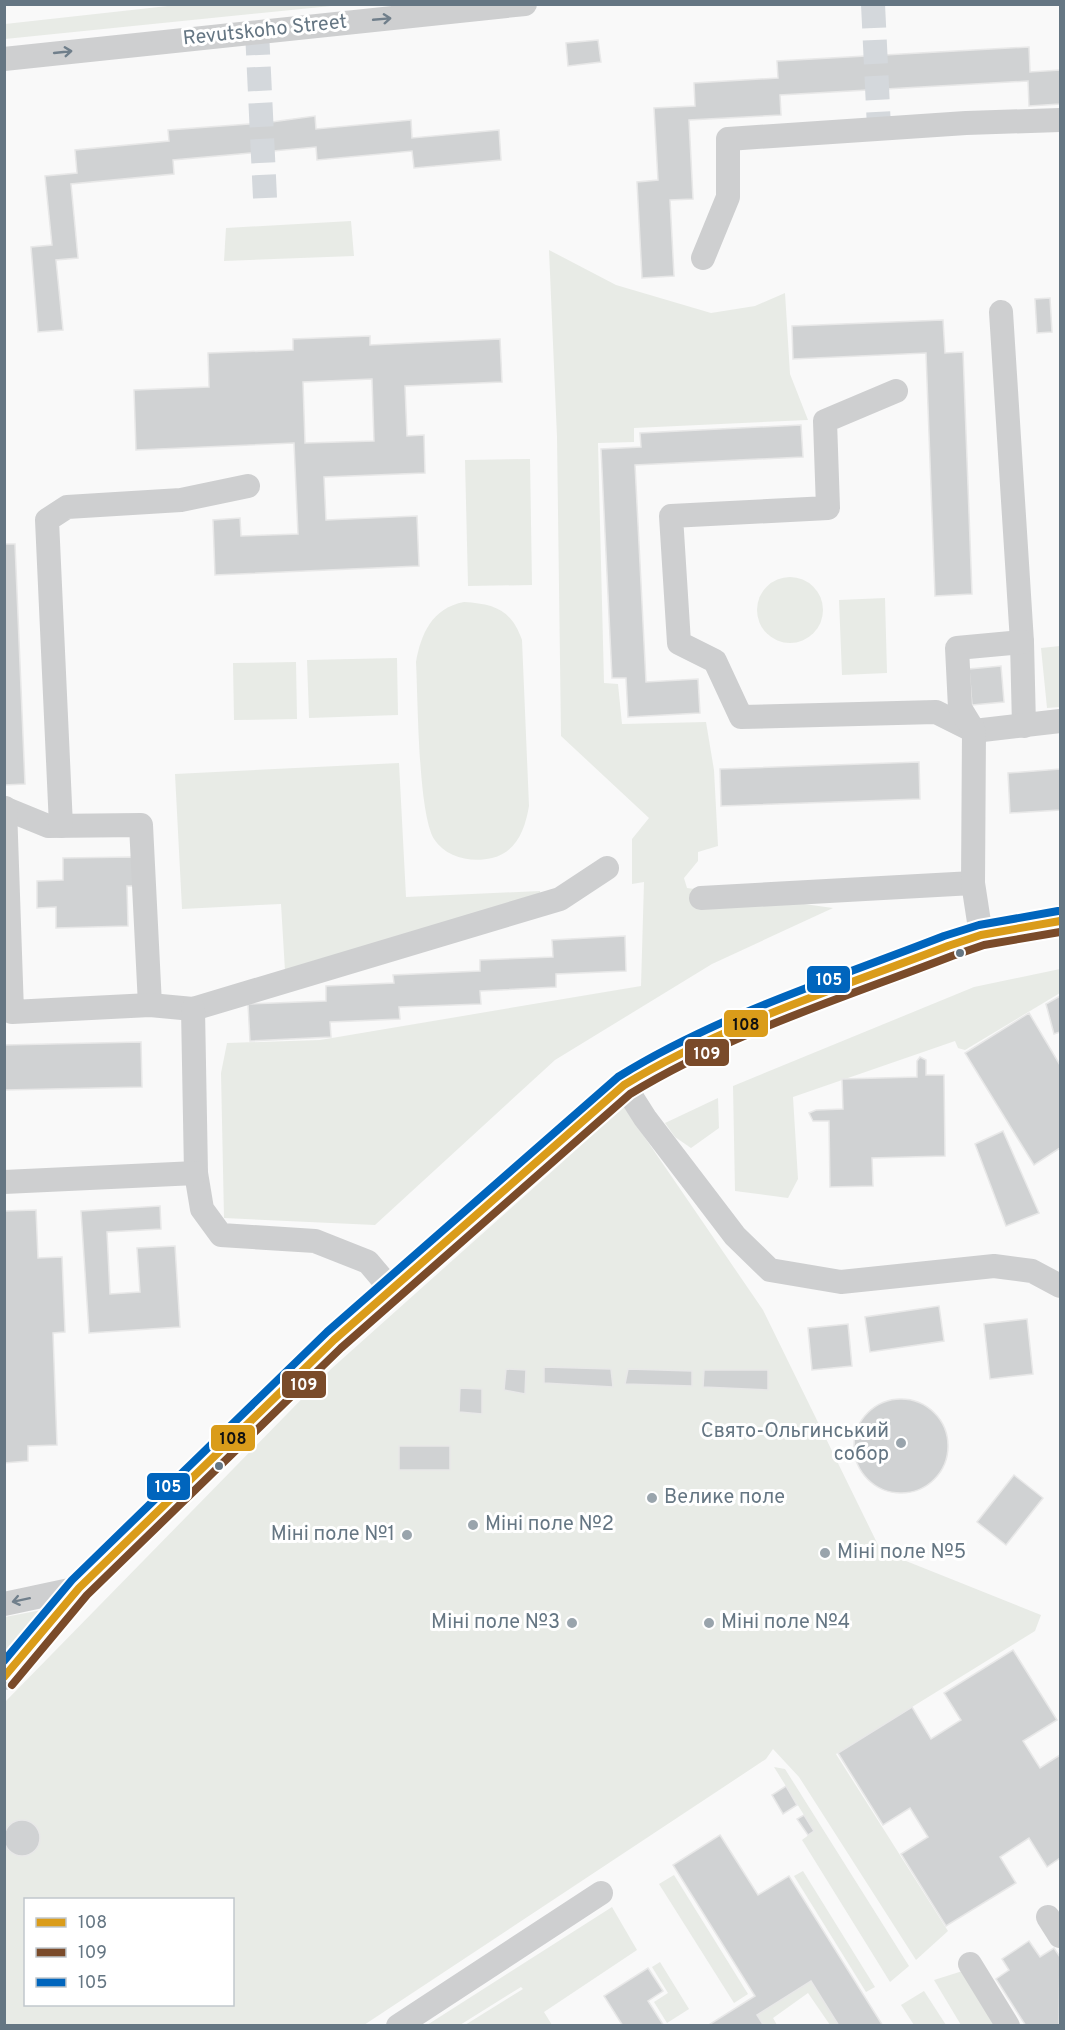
<svg xmlns="http://www.w3.org/2000/svg" width="1065" height="2030" viewBox="0 0 1065 2030" font-family="Overpass,sans-serif">
  <style>
    .green { fill: #e8ebe6; fill-rule: evenodd }
    .building { fill: #d0d2d3; stroke: #e8e8e8; stroke-width: 1.5; fill-rule: evenodd }
    .lines { fill: none; stroke-linecap: round; stroke-linejoin: round }
    .minor-tunnel { stroke: #d4d8dc; stroke-width: 24; stroke-dasharray: 24 12; stroke-linecap: butt }
    .minor { stroke: #cecfd0; stroke-width: 24 }
    .bus-1-casing { stroke: #fff; stroke-width: 12 }
    .bus-2-casing { stroke: #fff; stroke-width: 12 }
    .bus-3-casing { stroke: #fff; stroke-width: 12 }
    .bus-1 { stroke: #da9c1a; stroke-width: 8 }
    .bus-2 { stroke: #7a4b2a; stroke-width: 8 }
    .bus-3 { stroke: #0065bd; stroke-width: 8 }
    .oneway { stroke: #707f8b }
    .bus-dot { fill: #657683; stroke: #fff; stroke-width: 2 }
    .poi-dot { fill: #99a4ac; stroke: #fff; stroke-width: 2 }
    .labels { text-anchor: middle; dominant-baseline: central; stroke-width: 6; stroke-linejoin: round; paint-order: stroke }
    .street-label { font-size: 20px; fill: #657683; stroke: #fff }
    .poi-label { font-size: 20px; fill: #657683; stroke: #fff; text-anchor: start }
    .line-badge { stroke: #fff; stroke-width: 2 }
    .badge-label { font-size: 16px; text-anchor: middle; font-weight: bold; fill: #fff }
    .pale-badge-label { font-size: 16px; text-anchor: middle; font-weight: bold; fill: #111 }
  </style>
  <rect width="100%" height="100%" fill="#f9f9f9"/>
  <g class="green">
    <path d="M186,4L341,5L5,39V24Z"/>
    <path d="M351,221L354,256L224,261L226,228Z"/>
    <path d="M549,250L616,285L711,313L755,306L785,293L790,374L808,420L634,428V442L598,443L604,683L618,684L622,724L706,722L714,770L718,846L698,852V861L684,878L687,888L833,908L712,964L555,1060L375,1225L224,1218L221,1073L227,1043L320,1040L641,986L644,882L632,884V839L649,818L561,736L557,437Z"/>
    <path d="M530,459L532,585L468,586L465,460Z"/>
    <circle cx="790" cy="610" r="33"/>
    <path d="M885,598L887,673L842,675L839,600Z"/>
    <path d="M464,602C494,604 511,609 522,640L529,806C525,829 517,852 492,858C472,863 446,858 434,839C418,812 418,699 416,662C421,634 432,608 464,602Z"/>
    <path d="M1060,646V707L1047,708L1041,648Z"/>
    <path d="M397,658L398,715L309,718L307,660Z"/>
    <path d="M296,662L297,719L234,720L233,663Z"/>
    <path d="M399,763L406,897L540,891V903L285,971L281,904L182,909L175,774Z"/>
    <path d="M1060,969V993L965,1050L958,1048L955,1041L793,1097L798,1179L788,1198L735,1191L733,1086L974,987Z"/>
    <path d="M718,1098L719,1128L691,1148L675,1137L665,1123Z"/>
    <path d="M624,1107L763,1310L881,1551L1041,1615L1035,1631L836,1754L948,1931L916,1960L799,1777L773,1749L766,1759L364,2025H5L4,1703L331,1369ZM26,1900H232V2004H26Z"/>
    <path d="M47,1609L5,1657V1617Z"/>
    <path d="M774,1767L785,1769L909,1966L890,1982L802,1840L814,1831Z"/>
    <path d="M803,1871L875,1987L866,1992L794,1876Z"/>
    <path d="M674,1875L748,1994L734,2003L659,1884Z"/>
    <path d="M612,1907L637,1950L544,2012L552,2025H465L523,1989L521,1987L460,2025H427Z"/>
    <path d="M660,1962L689,2009L667,2023L654,2002L668,1993L652,1967Z"/>
    <path d="M969,1969L1003,2025H961L934,1980Z"/>
    <path d="M811,1981L839,2025H830L808,1993L773,2018L777,2025H764L757,2015Z"/>
    <path d="M924,1991L946,2025H914L901,2005Z"/>
  </g>
  <g class="building">
    <path d="M598,40L601,62L568,66L566,43Z"/>
    <path d="M1029,47L1030,72L1060,70V104L1029,106L1028,81L780,95L781,115L689,120L693,199L670,200L674,276L642,278L637,182L658,180L654,108L695,106L694,83L778,78L777,61Z"/>
    <path d="M315,116L316,129L411,120L412,138L499,130L501,160L414,168L412,151L317,160L316,147L173,160L174,174L71,184L78,258L56,260L63,330L38,332L31,247L52,245L45,176L77,173L75,150L169,141L168,130L264,123Z"/>
    <path d="M1050,298L1052,332L1037,333L1035,299Z"/>
    <path d="M943,320L945,353L963,352L972,594L935,596L926,353L793,359L792,326Z"/>
    <path d="M370,336V345L500,339L502,382L405,386L407,436L424,435L425,473L324,477L326,520L417,516L419,566L215,575L213,520L240,518L241,536L298,534L294,443L136,450L134,390L209,387L208,353L293,350V339ZM372,379L374,441L305,443L303,382Z"/>
    <path d="M801,425L803,457L635,465L646,682L698,679L700,713L628,717L626,678H612L601,449L641,447L640,433Z"/>
    <path d="M4,544H15L25,784L4,785Z"/>
    <path d="M1001,666L1004,702L972,705L969,669Z"/>
    <path d="M919,762L920,799L721,806L720,769Z"/>
    <path d="M1060,769V810L1010,813L1008,773Z"/>
    <path d="M133,857L134,886H127L128,926L56,928V907L37,908V881L63,880V858Z"/>
    <path d="M625,936L626,971L556,974V987L480,991L481,1004L399,1007L400,1019L330,1022L331,1037L250,1041L248,1004L326,1001V986L394,983L393,975L480,971V960L553,957L552,940Z"/>
    <path d="M1060,996V1032L1054,1034L1046,1004Z"/>
    <path d="M1029,1013L1060,1065V1148L1034,1165L965,1053Z"/>
    <path d="M141,1042L142,1087L4,1090V1045Z"/>
    <path d="M920,1057L926,1060V1075H944L945,1156L872,1158L873,1186L830,1187L829,1121H813L809,1113L816,1110L843,1109L842,1079L917,1077V1061Z"/>
    <path d="M1003,1131L1039,1213L1006,1226L975,1144Z"/>
    <path d="M160,1206L161,1229L107,1232L110,1294L140,1292L137,1248L175,1246L180,1327L89,1333L81,1211Z"/>
    <path d="M36,1210L38,1258L62,1257L65,1332L53,1333L57,1445L28,1446V1461L4,1463V1211Z"/>
    <path d="M939,1306L944,1341L870,1352L865,1317Z"/>
    <path d="M1027,1319L1033,1374L990,1379L984,1324Z"/>
    <path d="M848,1324L852,1366L812,1370L808,1328Z"/>
    <path d="M544,1367L611,1369L613,1387L544,1383Z"/>
    <path d="M506,1369L526,1370L525,1394L504,1390Z"/>
    <path d="M628,1369L692,1371V1386L625,1384Z"/>
    <path d="M704,1370H768V1390L703,1387Z"/>
    <path d="M460,1388L482,1389V1414L459,1412Z"/>
    <circle cx="901" cy="1446" r="47"/>
    <rect x="399" y="1446" width="51" height="24"/>
    <path d="M1014,1475L1043,1498L1006,1545L977,1522Z"/>
    <path d="M1013,1650L1057,1720L1023,1741L1040,1768L1060,1755V1858L1047,1867L1029,1838L1000,1857L1016,1883L946,1926L901,1854L928,1837L910,1808L883,1825L838,1753L912,1707L931,1739L961,1720L944,1693Z"/>
    <path d="M786,1786L797,1805L783,1814L772,1795Z"/>
    <path d="M804,1815L814,1831L808,1835L797,1819Z"/>
    <circle cx="22" cy="1838" r="18"/>
    <path d="M720,1835L758,1895L789,1876L883,2026H839L811,1981L757,2015L764,2026H707L755,1996L673,1865Z"/>
    <path d="M1029,1941L1040,1957L1054,1948L1060,1957L1059,2026H1026L996,1979L1009,1970L1002,1959Z"/>
    <path d="M648,1968L663,1991L648,2001L664,2026H623L604,1996Z"/>
  </g>
  <g class="lines">
    <g class="minor-tunnel">
      <path d="M873,4L879,128"/>
      <path d="M257,31L265,198"/>
    </g>
    <g class="minor">
      <path d="M4,59L525,4"/>
      <path d="M703,258L728,197V139L966,123L1060,120"/>
      <path d="M1001,312L1022,642L1024,726"/>
      <path d="M896,391L825,421L828,508L671,516L679,643L715,661L741,717L936,712L974,731L1060,721"/>
      <path d="M4,808L48,826L141,825L150,1005"/>
      <path d="M5,808L12,1012L150,1005L193,1009L560,899L607,868"/>
      <path d="M61,826L47,520L67,507L181,500L248,486"/>
      <path d="M701,898L973,883"/>
      <path d="M981,935L973,883L974,731L960,708L957,648L1022,642"/>
      <path d="M193,1009L196,1173L202,1209L221,1235L315,1241L368,1262L390,1288"/>
      <path d="M624,1085L645,1118L735,1236L770,1270L841,1282L994,1266L1032,1271L1060,1286"/>
      <path d="M4,1182L196,1173"/>
      <path d="M4,1604L79,1588"/>
      <path d="M4,1678L79,1588L334,1340L390,1288L624,1085L672,1056L736,1028L948,946L981,935L1060,921"/>
      <path d="M1048,1917L1060,1936"/>
      <path d="M970,1964L1008,2026"/>
      <path d="M398,2026L601,1893"/>
    </g>
    <defs>
      <path id="bus-1" d="M4,1677L79,1588L334,1340L624,1085C725,1024 839,988 948,946L981,935L1060,921"/>
      <path id="bus-2" d="M12,1685L87,1595L341,1348L630,1094C730,1033 843,998 952,956L984,945L1060,932"/>
      <path id="bus-3" d="M4,1661L72,1580L327,1332L618,1077C718,1015 834,979 944,936L979,925L1058,911"/>
    </defs>
    <use href="#bus-1" class="bus-1-casing"/>
    <use href="#bus-2" class="bus-2-casing"/>
    <use href="#bus-3" class="bus-3-casing"/>
    <use href="#bus-1" class="bus-1"/>
    <use href="#bus-2" class="bus-2"/>
    <use href="#bus-3" class="bus-3"/>
  </g>
  <defs><path id="oneway-shaft" d="M-6 0H5M1.5-3L5.5 0L1.5 3" fill="none" stroke-width="1.6" stroke-linecap="round" stroke-linejoin="round" transform="scale(1.5)"/></defs>
  <g class="oneway">
    <use href="#oneway-shaft" transform="translate(382 19) rotate(-5)"/>
    <use href="#oneway-shaft" transform="translate(63 52) rotate(-6)"/>
    <use href="#oneway-shaft" transform="translate(21 1600) rotate(168)"/>
  </g>
  <g class="bus-dot">
    <circle cx="960" cy="953" r="5"/>
    <circle cx="219" cy="1466" r="5"/>
  </g>
  <g class="poi-dot">
    <circle cx="901" cy="1443" r="6"/>
    <circle cx="652" cy="1498" r="6"/>
    <circle cx="473" cy="1525" r="6"/>
    <circle cx="407" cy="1535" r="6"/>
    <circle cx="825" cy="1553" r="6"/>
    <circle cx="572" cy="1623" r="6"/>
    <circle cx="709" cy="1623" r="6"/>
  </g>
  <g class="labels">
    <g class="street-label">
      <text transform="translate(265 31) rotate(-6)">Revutskoho Street</text>
    </g>
    <g class="poi-label">
      <text x="889" y="1432" text-anchor="end">Свято-Ольгинський<tspan x="889" dy="23">собор</tspan></text>
      <text x="664" y="1498">Велике поле</text>
      <text x="485" y="1525">Міні поле №2</text>
      <text x="395" y="1535" text-anchor="end">Міні поле №1</text>
      <text x="837" y="1553">Міні поле №5</text>
      <text x="560" y="1623" text-anchor="end">Міні поле №3</text>
      <text x="721" y="1623">Міні поле №4</text>
    </g>
  </g>
  <g class="line-badge">
    <rect x="806" y="965" width="45" height="29" rx="6" fill="#0065bd"/>
    <rect x="723" y="1009" width="46" height="29" rx="6" fill="#da9c1a"/>
    <rect x="684" y="1038" width="46" height="29" rx="6" fill="#7a4b2a"/>
    <rect x="281" y="1370" width="46" height="29" rx="6" fill="#7a4b2a"/>
    <rect x="210" y="1424" width="46" height="28" rx="6" fill="#da9c1a"/>
    <rect x="146" y="1472" width="45" height="29" rx="6" fill="#0065bd"/>
  </g>
  <g class="badge-label">
    <text x="829" y="985">105</text>
    <text x="707" y="1059">109</text>
    <text x="304" y="1390">109</text>
    <text x="168" y="1492">105</text>
  </g>
  <g class="pale-badge-label">
    <text x="746" y="1030">108</text>
    <text x="233" y="1444">108</text>
  </g>
  <rect width="1065" height="2030" fill="none" stroke="#657683" stroke-width="12"/>
  <rect x="24" y="1898" width="210" height="108" fill="#ffffff" stroke="#c1c8cd" stroke-width="1.5"/>
  <rect x="36" y="1918" width="30" height="9" fill="#da9c1a" stroke="#c1c8cd" stroke-width="1.5"/>
  <text x="78" y="1928" font-size="18" fill="#657683">108</text>
  <rect x="36" y="1948" width="30" height="9" fill="#7a4b2a" stroke="#c1c8cd" stroke-width="1.5"/>
  <text x="78" y="1958" font-size="18" fill="#657683">109</text>
  <rect x="36" y="1978" width="30" height="9" fill="#0065bd" stroke="#c1c8cd" stroke-width="1.5"/>
  <text x="78" y="1988" font-size="18" fill="#657683">105</text>
</svg>
